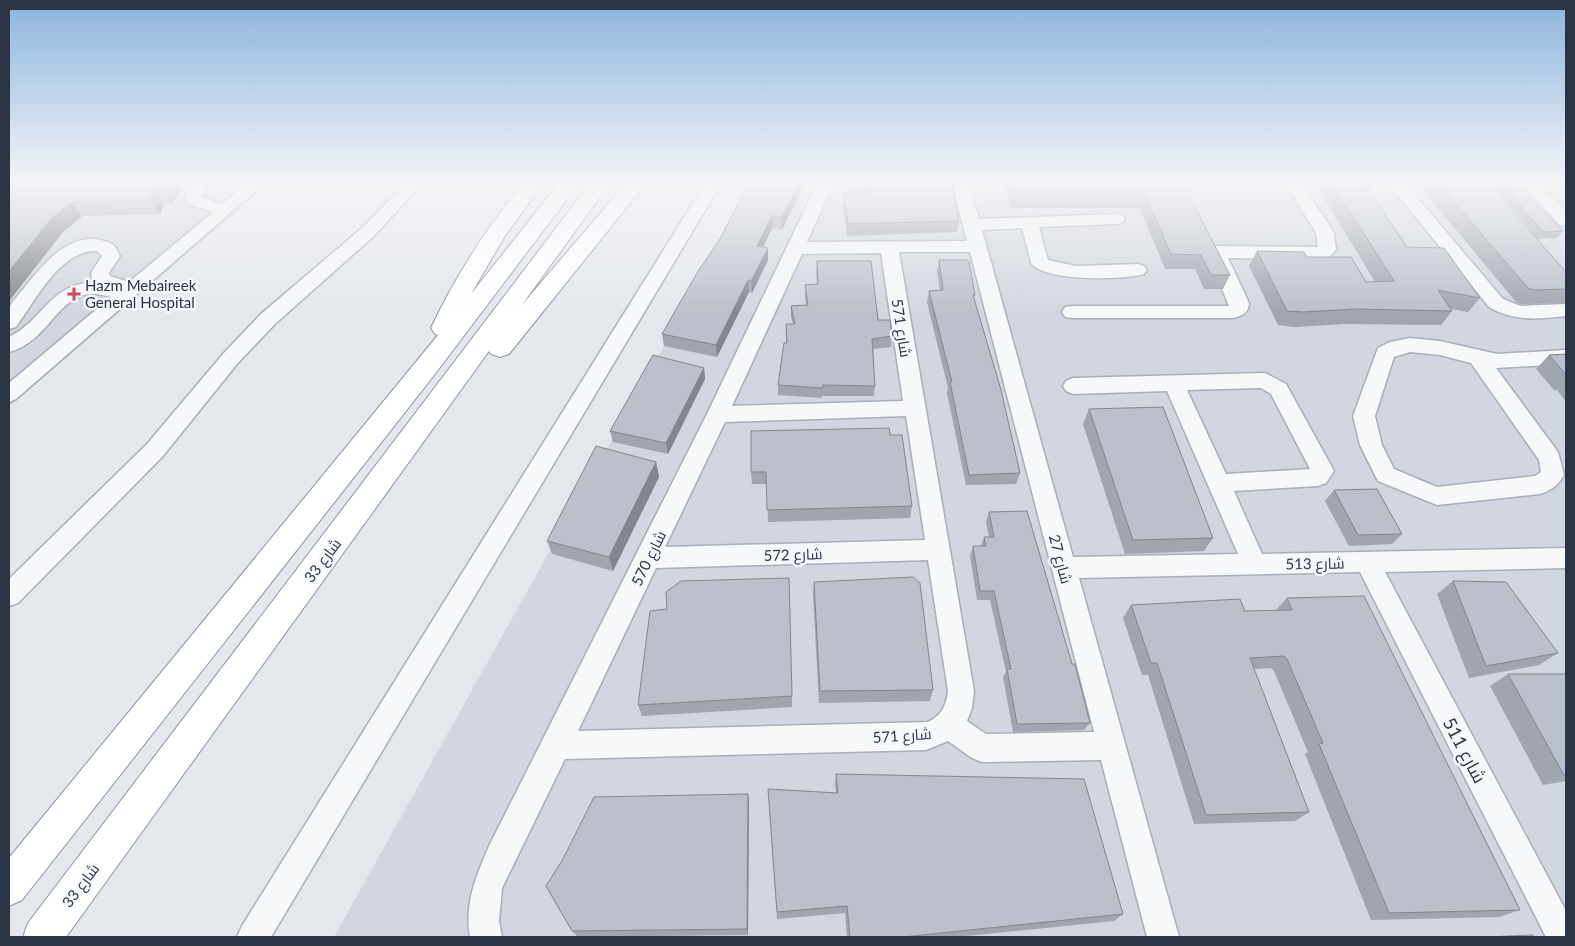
<svg xmlns="http://www.w3.org/2000/svg" width="1575" height="946" viewBox="0 0 1575 946" font-family="Lato,Cairo,sans-serif">
  <style>
    .built { fill: #d2d6de }
    .lines { fill: none; stroke-linecap: round; stroke-linejoin: round }
    .minor-casing { stroke: #a9aeb7; stroke-width: 3 }
    .highway-casing { stroke: #8b94a3; stroke-width: 2 }
    .minor { fill: #f7f8fa; fill-rule: evenodd }
    .highway { fill: #fff; fill-rule: evenodd }
    .wall { fill: #a1a5ae }
    .shaded-wall { fill: #83868d }
    .building { fill: #bbc0ca; stroke: #83868d }
    .poi-dot { fill: #d1495b; stroke: #f4f6f9; stroke-width: 2 }
    .labels { text-anchor: middle; dominant-baseline: central; stroke-width: 5; stroke-linejoin: round; paint-order: stroke }
    .poi-label { font-size: 15px; fill: #2b3445; stroke: #f4f6f9; text-anchor: start }
    .street-label { font-size: 15px; fill: #2b3445; stroke: #f4f6f9 }
    .near-street-label { font-size: 18px; fill: #2b3445; stroke: #f4f6f9 }
  </style>
  <rect width="100%" height="100%" fill="#e4e7ec"/>
  <g class="built">
    <path d="M9,182H271L9,407Z"/>
    <path d="M756,182H1566V937H334Z"/>
  </g>
  <g class="lines">
    <defs>
      <g id="minor">
        <path d="M193,182H209L201,197L222,204L248,182H266L16,399L9,402V383L111,297C102,295 93,292 84,295C55,303 45,343 9,352V337C45,319 47,286 93,282L91,273L102,256L97,251C61,249 35,301 16,327L9,329C9,323 7,314 9,309C11,302 20,293 25,287C46,260 76,225 114,245L120,256L109,273L110,276L129,282L213,212L193,206L184,198Z"/>
        <path d="M407,182H424L374,236L275,324L237,364L163,456L18,603L9,606V579L147,444L223,354L261,314L362,228Z"/>
        <path d="M706,182H722L271,937H237L242,926Z"/>
        <path d="M818,182H834L807,242L967,241L952,182H968L979,219L1116,214L1122,215L1125,219L1122,223L1116,224L1039,227L1048,260L1076,266L1138,264L1144,266L1147,270L1144,274C1123,280 1044,282 1031,263L1022,228L982,230L1073,557L1238,554L1167,391L1073,394L1066,391L1063,386L1066,381L1073,378L1265,373L1286,384L1334,471L1326,483L1318,486L1234,491L1262,554L1566,548V568L1385,572L1566,911V937H1546L1360,572L1079,578L1179,937H1147L1101,760L982,762L972,758L948,741L926,750L565,759L502,888L499,921L502,937H470C464,904 476,876 489,846L707,414ZM899,252H970L1094,732L986,734L967,721L972,708L974,691ZM881,253L903,401L732,406L802,254ZM1261,388L1271,394L1310,469L1226,474L1187,390ZM906,416L925,540L665,547L725,422ZM928,560L948,691C946,706 942,715 928,722L578,731L656,568Z"/>
        <path d="M1285,182H1301L1334,233L1336,249L1330,257L1324,259L1228,258L1249,303C1249,313 1242,316 1233,318H1072L1065,317L1062,312L1065,307L1072,306H1229L1206,250L1209,246L1318,247L1316,233Z"/>
        <path d="M1387,182H1404L1503,299L1521,306L1566,304V316C1539,319 1514,322 1489,307Z"/>
        <path d="M1520,182H1537L1566,211V226L1560,225Z"/>
        <path d="M1410,338L1440,341L1497,354L1566,350V364L1496,368L1558,452L1564,475C1559,485 1550,491 1540,494L1437,505L1378,481L1360,445L1353,416L1378,348L1390,342ZM1410,352L1440,355L1471,363L1539,460L1541,472L1535,476L1437,487L1394,469L1382,445L1375,416L1394,357Z"/>
      </g>
      <g id="highway">
        <path d="M524,182H544L505,236L471,294L560,182H580L435,374L22,900L9,906V858L438,335L435,334L431,328C456,275 487,227 524,182Z"/>
        <path d="M591,182H611L521,306L627,182H647L509,354L500,357L491,354L489,351L66,937H23L28,923Z"/>
      </g>
    </defs>
    <use href="#minor" class="minor-casing"/>
    <use href="#highway" class="highway-casing"/>
    <use href="#minor" class="minor"/>
    <use href="#highway" class="highway"/>
  </g>
  <g class="wall">
    <path d="M9,182H181L184,186L171,204H164L160,214L82,216L63,232L9,301Z"/>
    <path d="M749,182H806L782,230L772,228L763,247L768,260L752,293L749,292L717,357L664,346L662,334L720,239Z"/>
    <path d="M862,182H944L946,190L959,221L957,232L847,236L843,203V192H864Z"/>
    <path d="M1004,182H1182L1230,275L1223,289H1204L1195,269H1165L1140,208H1010Z"/>
    <path d="M1320,182H1372L1374,185L1370,192L1407,247L1480,298L1468,312L1451,309L1452,311L1441,325L1346,324L1294,327L1278,325L1249,266L1257,251L1307,257L1366,282H1375L1317,186Z"/>
    <path d="M1416,182H1492L1496,186L1499,182H1513L1563,231L1557,238L1537,239L1505,200L1518,218L1566,272V303L1521,304L1516,302Z"/>
    <path d="M939,260L975,295L974,300L1020,473L1016,484L966,485L947,393L948,388L927,302L929,291L940,290L937,271Z"/>
    <path d="M817,261L878,320L892,336L891,347L873,349L875,386L874,396H822V398L778,395V385L786,343V324H793L791,317V306L806,305L805,296V285H817L816,272Z"/>
    <path d="M1566,354V402L1557,390H1554L1536,369L1549,355Z"/>
    <path d="M704,368L705,379L668,454L613,442L610,431Z"/>
    <path d="M1089,409L1213,538L1204,551L1125,554L1083,424Z"/>
    <path d="M890,435L912,506L910,518L768,522L767,484H752L751,472Z"/>
    <path d="M656,462L659,477L613,571L552,554L547,541Z"/>
    <path d="M1334,490L1402,534L1392,544L1349,546L1325,501Z"/>
    <path d="M989,512L1072,664L1090,723L1084,730L1013,732L1003,677L1006,672L990,600H977L970,556L973,546H981L984,537H989L986,522Z"/>
    <path d="M1453,581L1558,653L1539,665L1469,678L1437,594Z"/>
    <path d="M814,582L933,690L930,701L819,703L813,595Z"/>
    <path d="M1287,598L1520,910L1499,917L1371,920L1305,754L1308,752L1274,671L1271,668L1254,669L1309,812L1295,821L1194,824L1148,675H1142L1123,618L1131,605L1245,611H1275Z"/>
    <path d="M1508,674H1566V781L1543,785L1490,686Z"/>
    <path d="M792,696V707L642,716L638,705Z"/>
    <path d="M836,774L1123,914L1114,921L958,937H847L845,913L777,919L768,789L836,793L835,784Z"/>
    <path d="M748,794L749,804L748,935L578,937L572,931Z"/>
  </g>
  <g class="shaded-wall">
    <path d="M168,182H181L184,186L171,204L162,190Z"/>
    <path d="M800,182H806L782,230V217Z"/>
    <path d="M155,190L164,204L160,214L150,200Z"/>
    <path d="M72,202L82,216L63,232L9,301V271L52,218Z"/>
    <path d="M772,216V228L758,258L757,246Z"/>
    <path d="M768,248V260L752,293L751,281Z"/>
    <path d="M748,280L749,292L717,357L716,345Z"/>
    <path d="M704,368L705,379L668,454L666,443Z"/>
    <path d="M656,462L659,477L613,571L609,557Z"/>
    <path d="M748,794L749,804L748,935L747,929Z"/>
  </g>
  <g class="building">
    <path d="M9,182H168L162,190H155L150,200L72,202L52,218L9,271Z"/>
    <path d="M749,182H800L782,217L772,216L757,246L768,248L751,281L748,280L716,345L662,334L697,273L720,239Z"/>
    <path d="M865,182H944L946,190H953L959,221L848,224L843,192H867Z"/>
    <path d="M1011,182H1182L1230,275H1211L1201,255L1171,254L1145,194H1013Z"/>
    <path d="M1331,182H1363L1407,247L1444,248L1480,298L1438,290L1452,311L1355,309L1303,312L1287,311L1257,251L1304,252L1307,257H1351L1366,282L1394,281Z"/>
    <path d="M1363,182H1372L1374,185H1365Z"/>
    <path d="M1437,182H1492L1518,218L1566,272V289L1534,290L1528,288Z"/>
    <path d="M1501,182H1513L1563,231L1543,232Z"/>
    <path d="M939,260H966L969,262L975,295H973L1001,390L1020,473L969,475L950,382H952L929,291L943,290Z"/>
    <path d="M817,261H871L878,320H890L892,336L872,339L875,386L823,385L822,388L778,385L784,343H787L786,324H795L791,306L808,305L805,285L818,284Z"/>
    <path d="M1566,354V375L1549,355Z"/>
    <path d="M653,355L704,368L666,443L610,431Z"/>
    <path d="M1163,407L1213,538L1133,540L1089,409Z"/>
    <path d="M889,428L890,435H902L912,506L767,510L766,472H751V431Z"/>
    <path d="M596,446L656,462L609,557L547,541Z"/>
    <path d="M1377,489L1402,534L1358,535L1334,490Z"/>
    <path d="M1027,511L1072,664H1075L1090,723L1017,724L1007,669H1011L994,591H980L973,546H986L984,537H994L989,512Z"/>
    <path d="M913,577L920,583L933,690L820,691L814,582Z"/>
    <path d="M789,578L792,696L638,705L650,611L667,609L666,592L681,581Z"/>
    <path d="M1453,581L1506,582L1558,653L1486,666Z"/>
    <path d="M1364,596L1520,910L1389,913L1319,744L1323,743L1287,659L1284,656L1250,658L1309,812L1206,815L1157,663H1151L1131,605L1240,599L1245,611L1292,610L1287,598Z"/>
    <path d="M1508,674H1566V775H1564Z"/>
    <path d="M836,774L1084,779L1123,914L903,937H850L847,906L777,912L768,789L838,793Z"/>
    <path d="M748,794L747,929L572,931L546,886L563,859L594,797Z"/>
    <path d="M1533,935L1534,937H1484Z"/>
  </g>
  <linearGradient id="sky" x2="0" y2="1"><stop stop-color="#8bb4dd"/><stop offset="0.58" stop-color="#f3f4f6"/><stop offset="1" stop-color="#f3f4f6" stop-opacity="0"/></linearGradient>
  <rect width="1575" height="314" fill="url(#sky)"/>
  <path class="poi-dot" d="M71.5 286.5h5v5h5v5h-5v5h-5v-5h-5v-5h5z"/>
  <g class="labels">
    <g class="poi-label">
      <text x="85" y="285">Hazm Mebaireek<tspan x="85" dy="17">General Hospital</tspan></text>
    </g>
    <g class="street-label">
      <text transform="translate(902 328) rotate(81)">شارع 571</text>
      <text transform="translate(793 554) rotate(-2)">شارع 572</text>
      <text transform="translate(648 558) rotate(-64)">شارع 570</text>
      <text transform="translate(1061 559) rotate(75)">شارع 27</text>
      <text transform="translate(322 560) rotate(-53)">شارع 33</text>
      <text transform="translate(1315 563) rotate(-1)">شارع 513</text>
      <text transform="translate(902 735) rotate(-4)">شارع 571</text>
      <text transform="translate(80 885) rotate(-53)">شارع 33</text>
    </g>
    <g class="near-street-label">
      <text transform="translate(1465 750) rotate(62)">شارع 511</text>
    </g>
  </g>
  <rect width="1575" height="946" fill="none" stroke="#2b3445" stroke-width="20"/>
</svg>
